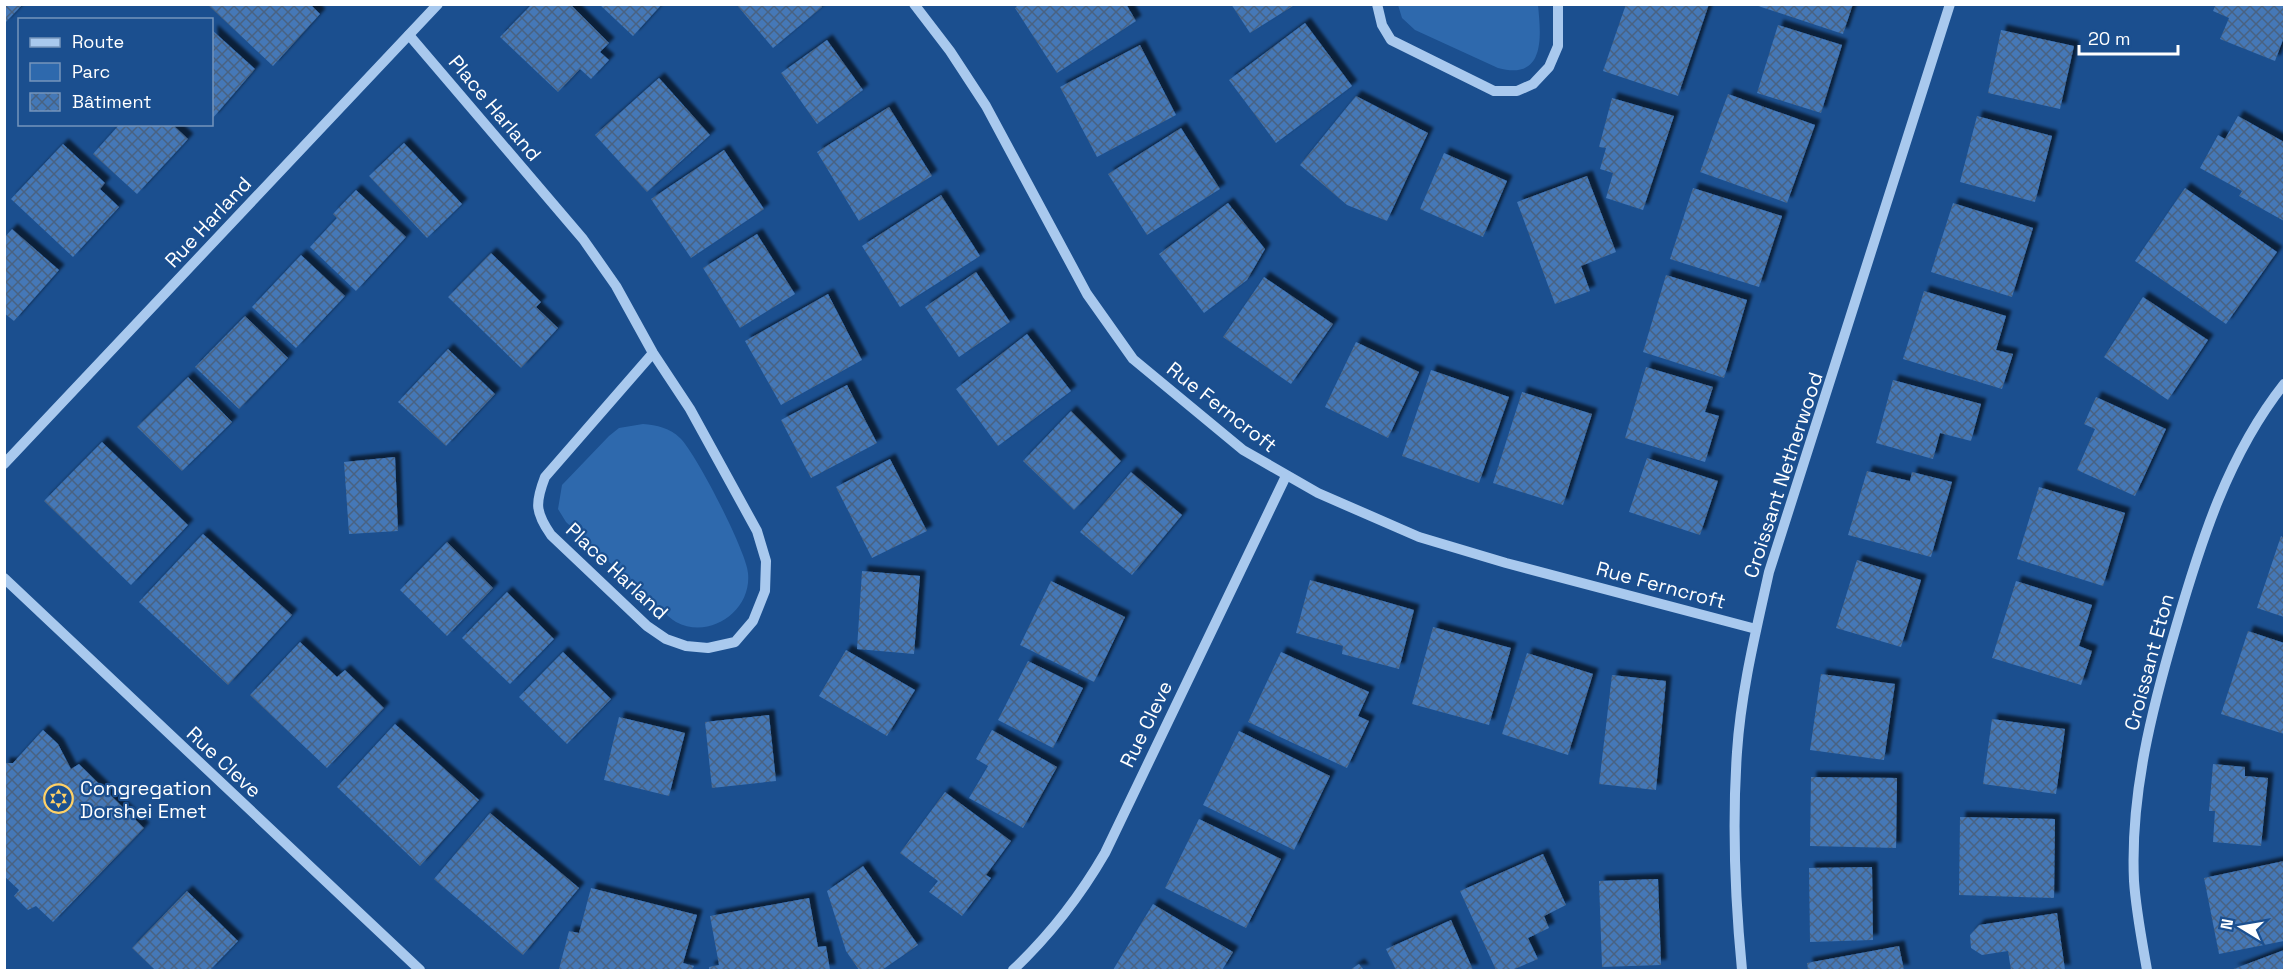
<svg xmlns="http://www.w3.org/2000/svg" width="2289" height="975" viewBox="0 0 2289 975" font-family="'Space Grotesk',sans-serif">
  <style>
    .green { fill: #2e69ad }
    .building { fill: url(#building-cross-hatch); filter: url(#shadow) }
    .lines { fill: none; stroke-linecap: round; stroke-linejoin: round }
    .minor { stroke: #a9c9ee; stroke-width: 10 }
    .labels { text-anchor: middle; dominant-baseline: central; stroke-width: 4.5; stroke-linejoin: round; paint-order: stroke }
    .street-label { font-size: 20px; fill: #fff; stroke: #1b4f8f }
    .poi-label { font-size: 20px; fill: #fff; stroke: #1b4f8f; text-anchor: start }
  </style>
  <defs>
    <pattern id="building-cross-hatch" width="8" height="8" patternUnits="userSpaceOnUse" patternTransform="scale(1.5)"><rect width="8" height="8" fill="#4478b7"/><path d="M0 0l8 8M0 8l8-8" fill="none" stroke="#486282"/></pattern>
    <filter id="shadow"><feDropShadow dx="5.5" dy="-5.5" stdDeviation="1.5" flood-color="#0009"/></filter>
  </defs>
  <rect width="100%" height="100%" fill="#1b4f8f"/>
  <g class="green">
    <path d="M1398,5H1538C1541,36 1546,81 1498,68L1415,30L1402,18Z"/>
    <path d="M643,424C657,425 670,428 680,438C696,453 747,553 748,573C752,611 710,640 676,622C671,619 666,614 662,611L566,522L558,509L562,485L609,436L619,428Z"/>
  </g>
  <g class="building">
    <path d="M4,4H23L4,24Z"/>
    <path d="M207,4H310L320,14L273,66Z"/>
    <path d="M532,4H570L609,43L600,52L609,60L591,79L580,69L558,92L500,37Z"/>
    <path d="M599,4H662L633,36Z"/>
    <path d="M736,4H821L822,7L773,48Z"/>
    <path d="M1019,4H1126L1136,21L1057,73L1015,8Z"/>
    <path d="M1231,4H1296L1250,33Z"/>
    <path d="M1626,4H1709L1678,96L1603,71Z"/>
    <path d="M1752,4H1853L1843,34Z"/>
    <path d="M2216,4H2284V37L2275,61L2220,39L2229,18L2213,11Z"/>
    <path d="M1305,23L1352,86L1276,143L1229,80Z"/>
    <path d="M1778,25L1842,45L1821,113L1757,93Z"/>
    <path d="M212,30L255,69L212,119Z"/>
    <path d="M2001,30L2074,46L2060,109L1988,93Z"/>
    <path d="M827,40L863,90L817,124L781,73Z"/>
    <path d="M1140,45L1176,115L1097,157L1060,87Z"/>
    <path d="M659,78L710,135L647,192L595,135Z"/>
    <path d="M1728,94L1815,125L1787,203L1700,172Z"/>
    <path d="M1356,96L1428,133L1387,221L1347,205L1300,165Z"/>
    <path d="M1612,98L1674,116L1643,210L1606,198L1613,173L1600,169L1606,148L1599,147Z"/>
    <path d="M889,107L932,176L859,221L817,152Z"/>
    <path d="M1977,116L2052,136L2035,202L1960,182Z"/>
    <path d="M2238,116L2284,142V221L2239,196L2242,191L2200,168L2218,135L2225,139Z"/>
    <path d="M120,124H172L188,139L137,194L93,154Z"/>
    <path d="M1181,128L1220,189L1147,235L1108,174Z"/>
    <path d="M404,143L462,204L427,238L369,176Z"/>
    <path d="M63,144L105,183L100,189L119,207L73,257L11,199Z"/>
    <path d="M724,150L764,209L691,258L651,199Z"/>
    <path d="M1444,153L1507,181L1483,237L1420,209Z"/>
    <path d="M1587,176L1616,252L1581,266L1590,291L1555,304L1517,202Z"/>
    <path d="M1693,188L1782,216L1759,287L1670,259Z"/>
    <path d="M2185,188L2277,252L2226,324L2135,261Z"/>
    <path d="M356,190L406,237L356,291L310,247L337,218L333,214Z"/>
    <path d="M941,195L980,256L900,307L862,246Z"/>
    <path d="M1228,203L1265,249L1247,280L1204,313L1159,254Z"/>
    <path d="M1953,203L2033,228L2012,297L1931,272Z"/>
    <path d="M12,229L59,270L14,321L4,313V238Z"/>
    <path d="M757,234L795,294L740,328L703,268Z"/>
    <path d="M491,253L541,302L536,307L558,328L521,368L448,297Z"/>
    <path d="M301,255L345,296L296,348L252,307Z"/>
    <path d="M976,272L1010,322L959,357L925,307Z"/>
    <path d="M1666,275L1747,300L1724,378L1643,352Z"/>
    <path d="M1264,277L1333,324L1291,384L1223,337Z"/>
    <path d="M1924,291L2006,316L1996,350L2013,354L2002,389L1903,359Z"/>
    <path d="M828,294L862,360L781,405L745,341Z"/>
    <path d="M2143,297L2208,340L2168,400L2104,357Z"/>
    <path d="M245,316L288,358L239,409L195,367Z"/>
    <path d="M1027,334L1071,391L998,446L956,389Z"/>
    <path d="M1356,342L1419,372L1388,438L1325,407Z"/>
    <path d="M448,349L495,394L446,446L398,402Z"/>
    <path d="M1646,367L1713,387L1705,412L1719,416L1705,462L1625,438Z"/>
    <path d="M1431,370L1509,397L1479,483L1402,456Z"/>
    <path d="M188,377L232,422L182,471L137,427Z"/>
    <path d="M1893,380L1981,404L1971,441L1940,433L1933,459L1876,443Z"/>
    <path d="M847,385L877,443L811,478L781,420Z"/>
    <path d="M1522,392L1592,414L1563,505L1493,483Z"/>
    <path d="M2096,397L2166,429L2135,496L2077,470L2095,429L2084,424Z"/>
    <path d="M1071,411L1121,461L1074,510L1023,461Z"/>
    <path d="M102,442L188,525L131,585L44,501Z"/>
    <path d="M395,457L398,531L349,534L344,462Z"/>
    <path d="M1647,458L1718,481L1700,535L1629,512Z"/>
    <path d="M890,459L927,531L872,558L836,487Z"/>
    <path d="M1867,471L1910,481L1912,472L1952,482L1931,557L1848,535Z"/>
    <path d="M1131,472L1182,515L1132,575L1080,532Z"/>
    <path d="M2039,487L2125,513L2103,586L2017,559Z"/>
    <path d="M203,534L292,615L228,685L139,602Z"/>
    <path d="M2281,536L2284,538V617L2257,608Z"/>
    <path d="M447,542L493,588L447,636L400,590Z"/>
    <path d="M1857,560L1921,580L1901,647L1836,628Z"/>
    <path d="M862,571L920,576L914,654L857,649Z"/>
    <path d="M1310,580L1414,610L1399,669L1342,654L1343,646L1296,633Z"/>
    <path d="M1051,581L1125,617L1094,682L1020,645Z"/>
    <path d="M2016,581L2092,605L2079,646L2092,651L2081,685L1992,658Z"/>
    <path d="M507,592L554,639L510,684L462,638Z"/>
    <path d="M1433,627L1511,648L1489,725L1412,704Z"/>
    <path d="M2248,631L2284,643V734L2221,714Z"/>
    <path d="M300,642L337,677L345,670L384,708L327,768L250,695Z"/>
    <path d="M846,650L915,690L887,736L819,696Z"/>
    <path d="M563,652L611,699L567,744L519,697Z"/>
    <path d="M1281,652L1369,692L1358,716L1369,721L1347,768L1248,722Z"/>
    <path d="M1527,653L1593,674L1568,755L1502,734Z"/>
    <path d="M1028,661L1083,688L1053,748L998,720Z"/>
    <path d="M1821,674L1895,684L1884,760L1810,750Z"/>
    <path d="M1612,675L1666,681L1656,790L1599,784Z"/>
    <path d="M769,715L776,781L712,788L705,722Z"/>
    <path d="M619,717L685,733L669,796L604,780Z"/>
    <path d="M1992,719L2065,729L2056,794L1983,784Z"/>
    <path d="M395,724L479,800L420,866L337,787Z"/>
    <path d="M43,730L58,744L71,769L79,764L144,828L53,922L36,906L28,910L14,896L19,890L4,876V763H13Z"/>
    <path d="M992,730L1057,767L1023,828L969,798L988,766L976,759Z"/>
    <path d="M1239,731L1330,776L1294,850L1203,805Z"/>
    <path d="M2213,764L2245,767V776L2268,778L2261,846L2213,842L2215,811H2209Z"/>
    <path d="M1811,777L1897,778L1896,848L1810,846Z"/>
    <path d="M945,792L1011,841L986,875L991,878L962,916L929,892L938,881L900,853Z"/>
    <path d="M490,813L579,888L523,955L434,879Z"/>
    <path d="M1960,817L2055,819L2054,898L1959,895Z"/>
    <path d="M1199,819L1281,859L1246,928L1165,888Z"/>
    <path d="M1543,854L1566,905L1544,916L1549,928L1528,938L1538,959L1512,970H1496L1460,891Z"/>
    <path d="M2284,861V941L2219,954L2204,878Z"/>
    <path d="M863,866L918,945L882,970H859L846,951L827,891Z"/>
    <path d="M1872,867L1873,940L1810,942L1809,868Z"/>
    <path d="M1658,879L1661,965L1602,967L1599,881Z"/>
    <path d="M591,888L697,915L683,963L694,966L692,970L559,969L569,931L579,933Z"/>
    <path d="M187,891L238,941L210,970H155L132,948Z"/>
    <path d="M809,898L818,947L826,946L830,970H709V967L719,965L710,916Z"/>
    <path d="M1153,904L1233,952L1222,970H1113Z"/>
    <path d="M2057,913L2065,970H2011L2008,951L1982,955L1971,948L1970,935L1979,925Z"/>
    <path d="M1451,920L1473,970H1396L1386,949Z"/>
    <path d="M1899,946L1904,970H1808L1807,963Z"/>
    <path d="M2284,950V970H2231Z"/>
    <path d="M1359,964L1364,970H1350Z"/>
  </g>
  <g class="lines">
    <g class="minor">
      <path d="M914,4L950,51L986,106L1087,294L1133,359L1243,450L1318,493L1419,537L1506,563L1756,629"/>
      <path d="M1377,4L1382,25L1391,40L1494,91H1517L1533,84L1549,67L1558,46V4"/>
      <path d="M409,35L583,239L616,286L653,353L690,409L757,531L766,561L765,591L753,621L735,642L708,648L686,646L666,639L647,626L551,535C535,512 535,503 545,477L653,353"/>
      <path d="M4,464L438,4"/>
      <path d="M4,578L420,970"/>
      <path d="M1013,970C1050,935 1079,898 1105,853L1286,476"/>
      <path d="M1742,970C1735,898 1732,825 1737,752C1741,691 1756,631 1769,572L1950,4"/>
      <path d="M2147,970C2142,941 2136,911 2134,881C2130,794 2152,709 2176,627C2201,541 2228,455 2284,384"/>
    </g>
  </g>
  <defs>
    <symbol id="synagogue-ring" viewBox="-11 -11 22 22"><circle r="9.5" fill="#1b4f8f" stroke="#ffd166" stroke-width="1.5"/><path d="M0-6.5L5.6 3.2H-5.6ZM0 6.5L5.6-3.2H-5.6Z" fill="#ffd166"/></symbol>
  </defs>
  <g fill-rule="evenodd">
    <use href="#synagogue-ring" x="42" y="782" width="33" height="33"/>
  </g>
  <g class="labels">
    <g class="street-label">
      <text transform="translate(495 108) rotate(50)">Place Harland</text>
      <text transform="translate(208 222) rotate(-47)">Rue Harland</text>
      <text transform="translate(1222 407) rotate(38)">Rue Ferncroft</text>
      <text transform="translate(1783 475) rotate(-72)">Croissant Netherwood</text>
      <text transform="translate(617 571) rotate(43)">Place Harland</text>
      <text transform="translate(1661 585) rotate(15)">Rue Ferncroft</text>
      <text transform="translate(2149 662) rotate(-75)">Croissant Eton</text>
      <text transform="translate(1146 724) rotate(-64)">Rue Cleve</text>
      <text transform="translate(224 762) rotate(43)">Rue Cleve</text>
    </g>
    <g class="poi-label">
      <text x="80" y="788">Congregation<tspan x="80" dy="23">Dorshei Emet</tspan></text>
    </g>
  </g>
  <rect width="2289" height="975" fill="none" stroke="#ffffff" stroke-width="12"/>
  <rect x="18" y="18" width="195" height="108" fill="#1b4f8f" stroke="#7695bc" stroke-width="1.5"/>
  <rect x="30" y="38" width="30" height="9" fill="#a9c9ee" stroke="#7695bc" stroke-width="1.5"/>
  <text x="72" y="48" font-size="18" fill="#ffffff">Route</text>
  <rect x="30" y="63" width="30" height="18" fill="#2e69ad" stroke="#7695bc" stroke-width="1.5"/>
  <text x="72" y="78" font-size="18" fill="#ffffff">Parc</text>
  <rect x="30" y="93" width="30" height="18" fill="url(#building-cross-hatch)" stroke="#7695bc" stroke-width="1.5"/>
  <text x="72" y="108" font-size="18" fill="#ffffff">Bâtiment</text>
  <g transform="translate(2241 927) rotate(281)" stroke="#1b4f8f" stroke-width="4.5" paint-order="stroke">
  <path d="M0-4.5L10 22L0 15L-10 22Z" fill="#ffffff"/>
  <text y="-9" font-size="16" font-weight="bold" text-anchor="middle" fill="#ffffff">N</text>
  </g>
  <path d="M2079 45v9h99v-9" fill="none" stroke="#ffffff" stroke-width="3"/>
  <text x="2088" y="45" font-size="18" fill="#ffffff" stroke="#1b4f8f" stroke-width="4.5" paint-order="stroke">20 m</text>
</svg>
